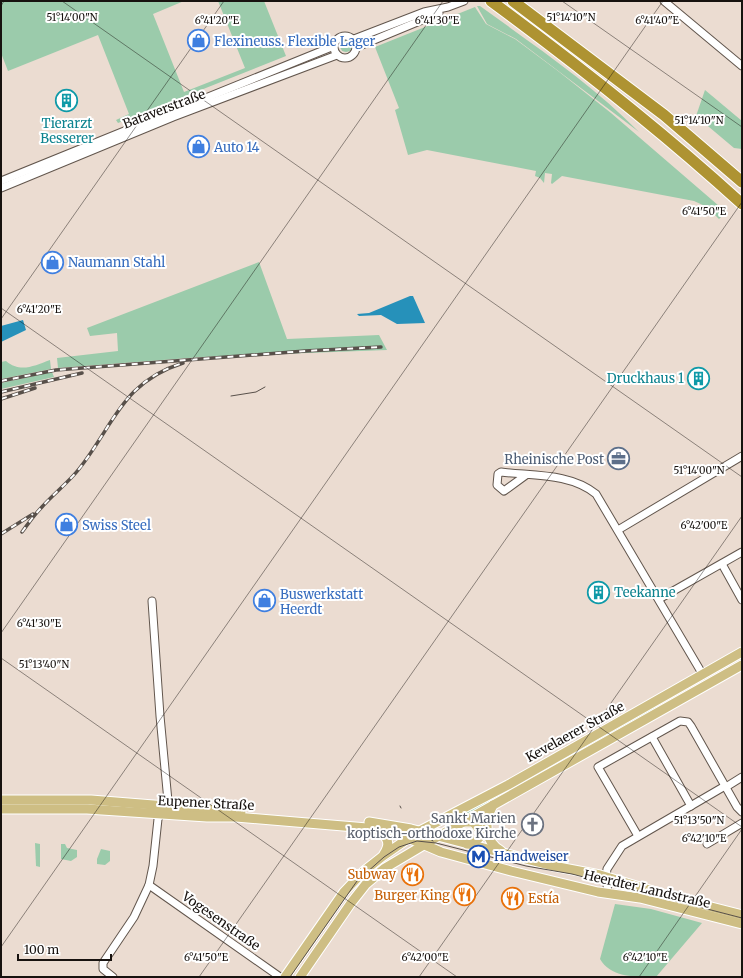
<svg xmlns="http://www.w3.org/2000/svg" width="743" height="978" viewBox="0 0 743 978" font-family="Merriweather,serif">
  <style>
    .green { fill: #9bcbab }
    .water { fill: #2691ba }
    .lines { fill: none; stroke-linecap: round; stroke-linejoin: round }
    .minor-casing { stroke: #62564d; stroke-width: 9 }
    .major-casing { stroke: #fff; stroke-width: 11 }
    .highway-casing { stroke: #fff; stroke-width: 13 }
    .minor { stroke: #fff; stroke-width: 7 }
    .major { stroke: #cebe84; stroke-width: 9 }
    .highway { stroke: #ae9332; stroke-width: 11 }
    .tram { stroke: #58504a; stroke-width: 1 }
    .rail-casing { stroke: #58504a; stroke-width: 3.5 }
    .rail { stroke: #fff; stroke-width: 2; stroke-dasharray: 6; stroke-linecap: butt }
    .ticks { fill: none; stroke: #17120f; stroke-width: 1; stroke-opacity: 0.45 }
    .labels { text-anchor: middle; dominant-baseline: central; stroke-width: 4; stroke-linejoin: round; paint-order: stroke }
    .shop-label { font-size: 13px; fill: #366cbe; stroke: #fff; text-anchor: start }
    .street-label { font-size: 13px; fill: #17120f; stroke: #fff }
    .culture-label { font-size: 13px; fill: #0d838f; stroke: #fff }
    .service-label { font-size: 13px; fill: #4e5e75; stroke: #fff; text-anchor: end }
    .worship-label { font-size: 13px; fill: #5b616d; stroke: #fff; text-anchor: end }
    .transit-label { font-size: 13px; fill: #164399; stroke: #fff; text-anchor: start }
    .food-label { font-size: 13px; fill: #c56008; stroke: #fff; text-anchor: end }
    .ticks-label { font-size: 10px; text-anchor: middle; fill: #17120f; stroke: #fff; stroke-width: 4; stroke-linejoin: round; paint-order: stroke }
  </style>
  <rect width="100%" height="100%" fill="#ebdcd1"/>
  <g class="green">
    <path d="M1,1H184L153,14L184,92L245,68L218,1H264L286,56L118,123L116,120L129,114L98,35L8,71L1,53Z"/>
    <path d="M477,6H480C535,46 592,84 639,132L516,39L487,24Z"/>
    <path d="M475,7L486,24L515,39L558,71L611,113L726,212L719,219L707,207L694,201L562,176L552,184L551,183L552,174L545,173L544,183L540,178L535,176L536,171L427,150L408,155L395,110L399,108L375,47Z"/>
    <circle cx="346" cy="46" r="6"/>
    <path d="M705,90L742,121V149L734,148L696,116Z"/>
    <path d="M259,262L287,339L379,335L387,350L202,357L58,368L57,358L118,351L117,333L90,336L87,328Z"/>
    <path d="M50,360L51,369L1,379V362L6,361C20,373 34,366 50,360Z"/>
    <path d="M52,372L54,377L1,389V383Z"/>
    <path d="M655,705L656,707L636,721L448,826L446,823Z"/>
    <path d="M35,843L40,844V867L36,866Z"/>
    <path d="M61,844H65L67,848L77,850V857L71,861L61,859Z"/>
    <path d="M101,849L110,851V861L105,865L97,864V859Z"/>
    <path d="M615,904L651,909L702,923L656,977C636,977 611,978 600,959Z"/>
  </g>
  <g class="water">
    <path d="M410,296H413L425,323L397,324L381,315L359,316L357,314L369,313Z"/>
    <path d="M23,320L26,330L1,342V326Z"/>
  </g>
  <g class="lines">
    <defs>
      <g id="minor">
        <path d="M664,1L742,66"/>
        <circle cx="345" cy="47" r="11"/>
        <path d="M354,39L424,12L448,7L464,1"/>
        <path d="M357,47L439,13"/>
        <path d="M1,181L334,46"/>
        <path d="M1,188L173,117L337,55"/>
        <path d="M526,475L504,491L497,485L498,474L501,472C533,476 570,473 596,494L703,675"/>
        <path d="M618,530L742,456"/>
        <path d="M722,564L742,600"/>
        <path d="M659,599L742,552"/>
        <path d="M652,737L691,806"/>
        <path d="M726,787L742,777"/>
        <path d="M638,836L598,767L680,721L688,722L691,726L737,807L742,812"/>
        <path d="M707,844L742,823"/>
        <path d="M149,885L280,977"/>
        <path d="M608,893L606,877L607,869L622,846L725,786"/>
        <path d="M113,977L103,969V963L134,917L149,885L153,866L158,819L168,801L160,716L152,601"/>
      </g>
      <g id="major">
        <path d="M1,800H91L241,812"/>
        <path d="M493,805C484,822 484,841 501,851"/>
        <path d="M1,809H87L207,817H236L367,828L399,834L441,852L511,871L598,892L640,898L742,924"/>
        <path d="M369,822L411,829L553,866L600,875L676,898L742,915"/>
        <path d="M463,822H473L480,830L479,838L474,842L467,844"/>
        <path d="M378,831C388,837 391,844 384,854"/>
        <path d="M285,977L344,892L364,871L383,856L416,833L508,785L742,652"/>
        <path d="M300,977L351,903L366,884L385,868L449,830L742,665"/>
      </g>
      <g id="highway">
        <path d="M491,1C578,65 662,131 742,204"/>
        <path d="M513,1L664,115L742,182"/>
      </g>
    </defs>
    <use href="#minor" class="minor-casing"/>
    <use href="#major" class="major-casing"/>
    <use href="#highway" class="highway-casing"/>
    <use href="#minor" class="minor"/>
    <use href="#major" class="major"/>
    <use href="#highway" class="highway"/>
    <g class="tram">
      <path d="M231,396L256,392L265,387"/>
      <path d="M400,806L401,808"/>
      <path d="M419,831L433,841"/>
      <path d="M290,977L357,881L384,857L399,847L417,841L436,843L526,866L572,874L742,918"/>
    </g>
    <defs>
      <g id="rail">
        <path d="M1,381L56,370L305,351L381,347"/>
        <path d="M1,392L82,373"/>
        <path d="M1,399L35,388"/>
        <path d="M22,532C28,524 34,515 41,508C53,494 68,483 79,469C114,425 122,382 183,363"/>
        <path d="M1,534L33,514"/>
      </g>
    </defs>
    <use href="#rail" class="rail-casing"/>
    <use href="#rail" class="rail"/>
  </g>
  <path class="ticks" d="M62,1L742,477M562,1L742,127M1,6L4,1M1,308L742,827M1,319L224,1M1,633L443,1M1,658L457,977M1,947L663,1M199,977L742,202M419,977L742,516M639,977L742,829"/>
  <defs>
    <symbol id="shop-ring" viewBox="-11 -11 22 22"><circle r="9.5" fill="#fff" stroke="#3f7fe0" stroke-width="1.5"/><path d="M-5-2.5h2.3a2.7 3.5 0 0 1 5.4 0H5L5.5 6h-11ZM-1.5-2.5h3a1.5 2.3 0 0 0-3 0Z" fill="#3f7fe0"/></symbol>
    <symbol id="building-ring" viewBox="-11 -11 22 22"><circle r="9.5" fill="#fff" stroke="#0f9aa8" stroke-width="1.5"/><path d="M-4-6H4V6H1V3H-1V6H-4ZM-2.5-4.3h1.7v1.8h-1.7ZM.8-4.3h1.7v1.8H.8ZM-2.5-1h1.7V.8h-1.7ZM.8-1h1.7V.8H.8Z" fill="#0f9aa8"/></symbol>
    <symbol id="office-ring" viewBox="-11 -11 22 22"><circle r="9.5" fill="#fff" stroke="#5c6f8a" stroke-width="1.5"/><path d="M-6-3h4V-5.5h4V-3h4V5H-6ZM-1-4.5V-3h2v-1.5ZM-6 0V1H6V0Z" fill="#5c6f8a"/></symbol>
    <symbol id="church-ring" viewBox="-11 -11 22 22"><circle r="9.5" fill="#fff" stroke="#6b7280" stroke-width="1.5"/><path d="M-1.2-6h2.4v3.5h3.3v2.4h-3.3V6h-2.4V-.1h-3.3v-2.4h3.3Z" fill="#6b7280"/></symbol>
    <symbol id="metro-ring" viewBox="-11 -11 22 22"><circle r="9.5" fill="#fff" stroke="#1a4fb4" stroke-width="1.5"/><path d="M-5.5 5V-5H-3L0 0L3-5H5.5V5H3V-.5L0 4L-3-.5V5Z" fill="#1a4fb4"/></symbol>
    <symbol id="restaurant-ring" viewBox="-11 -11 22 22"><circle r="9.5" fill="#fff" stroke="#e8710a" stroke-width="1.5"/><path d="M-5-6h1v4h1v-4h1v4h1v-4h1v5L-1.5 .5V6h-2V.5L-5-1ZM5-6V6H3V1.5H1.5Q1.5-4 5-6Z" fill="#e8710a"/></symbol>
  </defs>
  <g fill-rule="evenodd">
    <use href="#shop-ring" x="186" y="28" width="25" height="25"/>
    <use href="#building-ring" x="54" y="88" width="25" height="25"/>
    <use href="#shop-ring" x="186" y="134" width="25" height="25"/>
    <use href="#shop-ring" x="40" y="250" width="25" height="25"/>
    <use href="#building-ring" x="686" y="366" width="25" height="25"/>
    <use href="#office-ring" x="606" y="446" width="25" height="25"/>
    <use href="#shop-ring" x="54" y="512" width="25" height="25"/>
    <use href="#building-ring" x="586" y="580" width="25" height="25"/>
    <use href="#shop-ring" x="252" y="588" width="25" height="25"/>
    <use href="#church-ring" x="520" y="812" width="25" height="25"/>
    <use href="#metro-ring" x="466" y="844" width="25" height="25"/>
    <use href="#restaurant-ring" x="400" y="862" width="25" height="25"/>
    <use href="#restaurant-ring" x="452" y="882" width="25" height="25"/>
    <use href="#restaurant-ring" x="500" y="886" width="25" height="25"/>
  </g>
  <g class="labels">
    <g class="shop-label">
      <text x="214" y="41">Flexineuss. Flexible Lager</text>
      <text x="214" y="147">Auto 14</text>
      <text x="68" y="262">Naumann Stahl</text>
      <text x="82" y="525">Swiss Steel</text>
      <text x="280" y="594">Buswerkstatt<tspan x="280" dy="15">Heerdt</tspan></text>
    </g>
    <g class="street-label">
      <text transform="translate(164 109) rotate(-21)">Bataverstraße</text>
      <text transform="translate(575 732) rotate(-29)">Kevelaerer Straße</text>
      <text transform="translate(206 803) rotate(3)">Eupener Straße</text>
      <text transform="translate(647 889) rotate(13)">Heerdter Landstraße</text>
      <text transform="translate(221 921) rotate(35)">Vogesenstraße</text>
    </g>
    <g class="culture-label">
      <text x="67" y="123">Tierarzt<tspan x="67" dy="15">Besserer</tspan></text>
      <text x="684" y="378" text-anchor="end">Druckhaus 1</text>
      <text x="614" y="592" text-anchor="start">Teekanne</text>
    </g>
    <g class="service-label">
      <text x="604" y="459">Rheinische Post</text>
    </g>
    <g class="worship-label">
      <text x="516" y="818">Sankt Marien<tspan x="516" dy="15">koptisch-orthodoxe Kirche</tspan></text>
    </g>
    <g class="transit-label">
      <text x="494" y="856">Handweiser</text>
    </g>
    <g class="food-label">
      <text x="396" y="874">Subway</text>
      <text x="450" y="895">Burger King</text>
      <text x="528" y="898" text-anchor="start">Estía</text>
    </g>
  </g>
  <g class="ticks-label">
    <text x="72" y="21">51°14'00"N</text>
    <text x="571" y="21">51°14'10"N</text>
    <text x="217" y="24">6°41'20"E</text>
    <text x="437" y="24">6°41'30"E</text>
    <text x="657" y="24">6°41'40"E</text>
    <text x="699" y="124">51°14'10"N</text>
    <text x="704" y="215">6°41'50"E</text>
    <text x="39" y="313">6°41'20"E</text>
    <text x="699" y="474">51°14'00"N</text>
    <text x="704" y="529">6°42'00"E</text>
    <text x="39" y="627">6°41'30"E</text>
    <text x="44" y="668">51°13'40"N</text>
    <text x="699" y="824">51°13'50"N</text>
    <text x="704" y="842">6°42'10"E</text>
    <text x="206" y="961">6°41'50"E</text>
    <text x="425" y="961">6°42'00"E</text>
    <text x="645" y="961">6°42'10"E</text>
  </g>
  <rect width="743" height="978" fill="none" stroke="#17120f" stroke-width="4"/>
  <path d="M18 954v6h93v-6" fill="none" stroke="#17120f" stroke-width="2"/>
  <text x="24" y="954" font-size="12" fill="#17120f" stroke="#ffffff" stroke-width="3" paint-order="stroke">100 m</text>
</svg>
